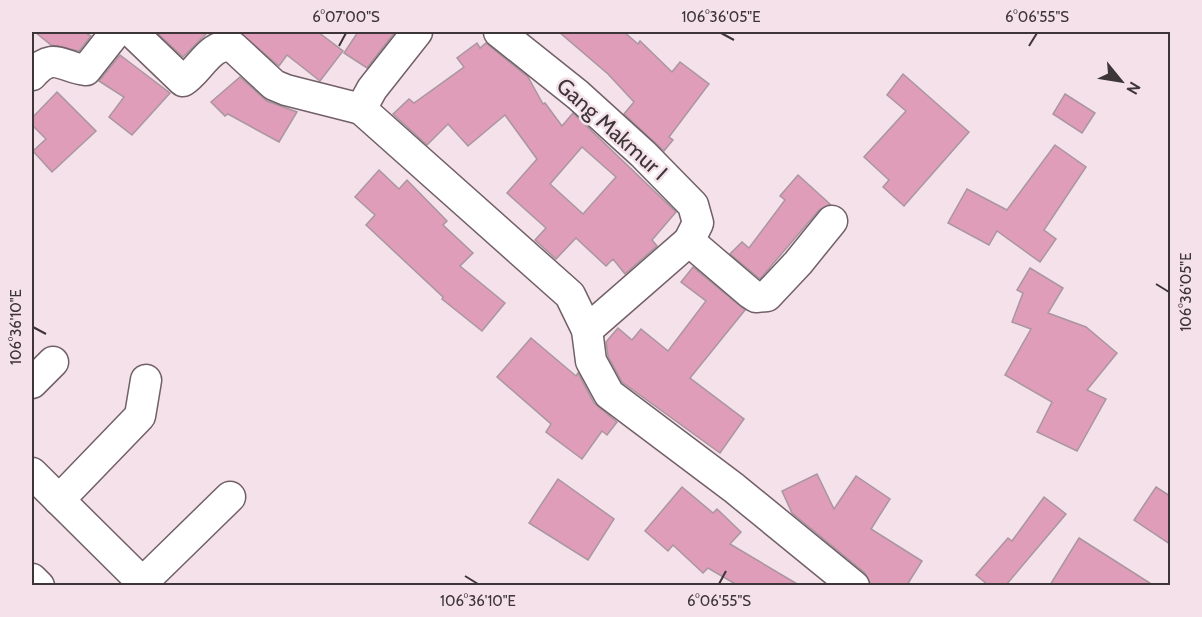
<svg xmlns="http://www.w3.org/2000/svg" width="1202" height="617" viewBox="0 0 1202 617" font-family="Cabin,sans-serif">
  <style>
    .building { fill: #df9dba; stroke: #a9969e; stroke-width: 1.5; fill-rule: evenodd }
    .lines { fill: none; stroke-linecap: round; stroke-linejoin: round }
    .minor-casing { stroke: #716067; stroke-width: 33 }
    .minor { stroke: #fff; stroke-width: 30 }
    .ticks { fill: none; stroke: #3d3538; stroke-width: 2 }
    .labels { text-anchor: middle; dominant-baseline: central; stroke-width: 5; stroke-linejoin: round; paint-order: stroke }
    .street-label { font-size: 22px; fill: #3d3538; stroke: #f5e1e9 }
    .neatline { fill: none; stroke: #3d3538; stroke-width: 2 }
    .ticks-label { font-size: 15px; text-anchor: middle; fill: #3d3538 }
  </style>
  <rect width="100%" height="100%" fill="#f5e1e9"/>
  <g class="building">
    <path d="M35,32H84L91,36L79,51L51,45Z"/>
    <path d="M156,32H208L183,57Z"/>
    <path d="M239,32H318L343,51L320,81L287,55L279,66Z"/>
    <path d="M358,32H395L367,68L344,53Z"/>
    <path d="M559,32H624L638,44L640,41L672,72L680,62L709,84L669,137L673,140L664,151L624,114L634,102L608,74Z"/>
    <path d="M477,43L480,48L486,43L528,77L543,104L545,103L562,126L573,113L676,212L652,240L657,246L625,274L613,259L606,266L576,238L556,259L535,240L546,228L507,193L537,159L505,115L468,146L448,124L427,145L393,114L409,99L414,103L464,67L457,58ZM582,147L616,177L583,214L550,184Z"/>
    <path d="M120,55L170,93L132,135L109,117L124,97L99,81Z"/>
    <path d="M903,74L969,132L904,206L883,187L889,180L864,157L906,111L887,95Z"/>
    <path d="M240,77L267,101L297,112L279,142L228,114L225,116L211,102Z"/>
    <path d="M57,92L96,131L52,172L33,151L46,139L32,125V118Z"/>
    <path d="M1065,94L1095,113L1082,133L1053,114Z"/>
    <path d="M1055,145L1086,167L1044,230L1056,239L1040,262L997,231L989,245L948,223L967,189L1007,210Z"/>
    <path d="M379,170L399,189L407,180L447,221L443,225L473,253L460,266L505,303L482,331L442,299L443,297L366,225L375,215L355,197Z"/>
    <path d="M798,175L830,204L819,210L760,279L730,254L742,242L749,248L785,200L780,196Z"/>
    <path d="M693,267L745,310L690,378L744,419L720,453L622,382L608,356L606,342L618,328L632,340L641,329L668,351L706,301L681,282Z"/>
    <path d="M1030,268L1063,288L1048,313L1086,327L1117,353L1087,390L1106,399L1077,451L1037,432L1052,402L1005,375L1031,329L1012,322L1023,293L1017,290Z"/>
    <path d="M531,338L576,376L578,373L594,403L617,422L607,435L602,431L582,459L546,432L551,424L497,377Z"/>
    <path d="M817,474L834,509L856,476L890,499L871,529L922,561L907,585H871L865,573L792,513L782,491Z"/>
    <path d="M558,479L614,519L588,560L529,523Z"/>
    <path d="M682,487L713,513L717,509L741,532L730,544L799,585H737L708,568L703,573L673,545L668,551L645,531Z"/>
    <path d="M1156,487L1170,496V544L1134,520Z"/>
    <path d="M1044,497L1066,514L1006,585H988L976,575L1008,538L1012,541Z"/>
    <path d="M1079,538L1153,585H1050Z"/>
  </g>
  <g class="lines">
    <defs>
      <g id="minor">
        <path d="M132,32L183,81C200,71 210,41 233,47L274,85L286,90L361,109"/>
        <path d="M417,32L372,89L361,109L570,295L587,330L591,361L609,394L734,488L854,586"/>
        <path d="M499,32L578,95L643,154L693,205L698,223L689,241"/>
        <path d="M32,75C53,50 63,68 86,70L116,32"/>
        <path d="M587,330L689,241L750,293L756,297L767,296L798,263L832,221"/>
        <path d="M32,383L53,362"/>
        <path d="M32,473L146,586"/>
        <path d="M59,500L140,416L146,380"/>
        <path d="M32,579L39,586"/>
        <path d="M143,582L230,497"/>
      </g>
    </defs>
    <use href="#minor" class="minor-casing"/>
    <use href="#minor" class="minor"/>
  </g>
  <path class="ticks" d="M721,33L734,40M339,46L346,33M1029,46L1037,33M1156,284L1169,292M33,327L46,334M465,576L478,584M719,584L726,571"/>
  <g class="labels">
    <g class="street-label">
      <text transform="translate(612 129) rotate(42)">Gang Makmur I</text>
    </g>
  </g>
  <rect width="1202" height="617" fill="none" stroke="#f5e1e9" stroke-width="66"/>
  <g transform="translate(1121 81) rotate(120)" stroke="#f5e1e9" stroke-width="4.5" paint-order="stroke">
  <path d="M0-4.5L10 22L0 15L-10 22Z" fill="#3d3538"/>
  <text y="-9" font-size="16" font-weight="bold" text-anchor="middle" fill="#3d3538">N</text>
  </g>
  <rect x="33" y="33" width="1136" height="551" class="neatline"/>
  <g class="ticks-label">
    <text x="346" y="22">6°07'00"S</text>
    <text x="721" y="22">106°36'05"E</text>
    <text x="1037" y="22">6°06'55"S</text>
    <text transform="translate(1186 292) rotate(-90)" y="5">106°36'05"E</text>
    <text transform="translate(16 327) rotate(-90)" y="5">106°36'10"E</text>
    <text x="478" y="606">106°36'10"E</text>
    <text x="719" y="606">6°06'55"S</text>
  </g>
</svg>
